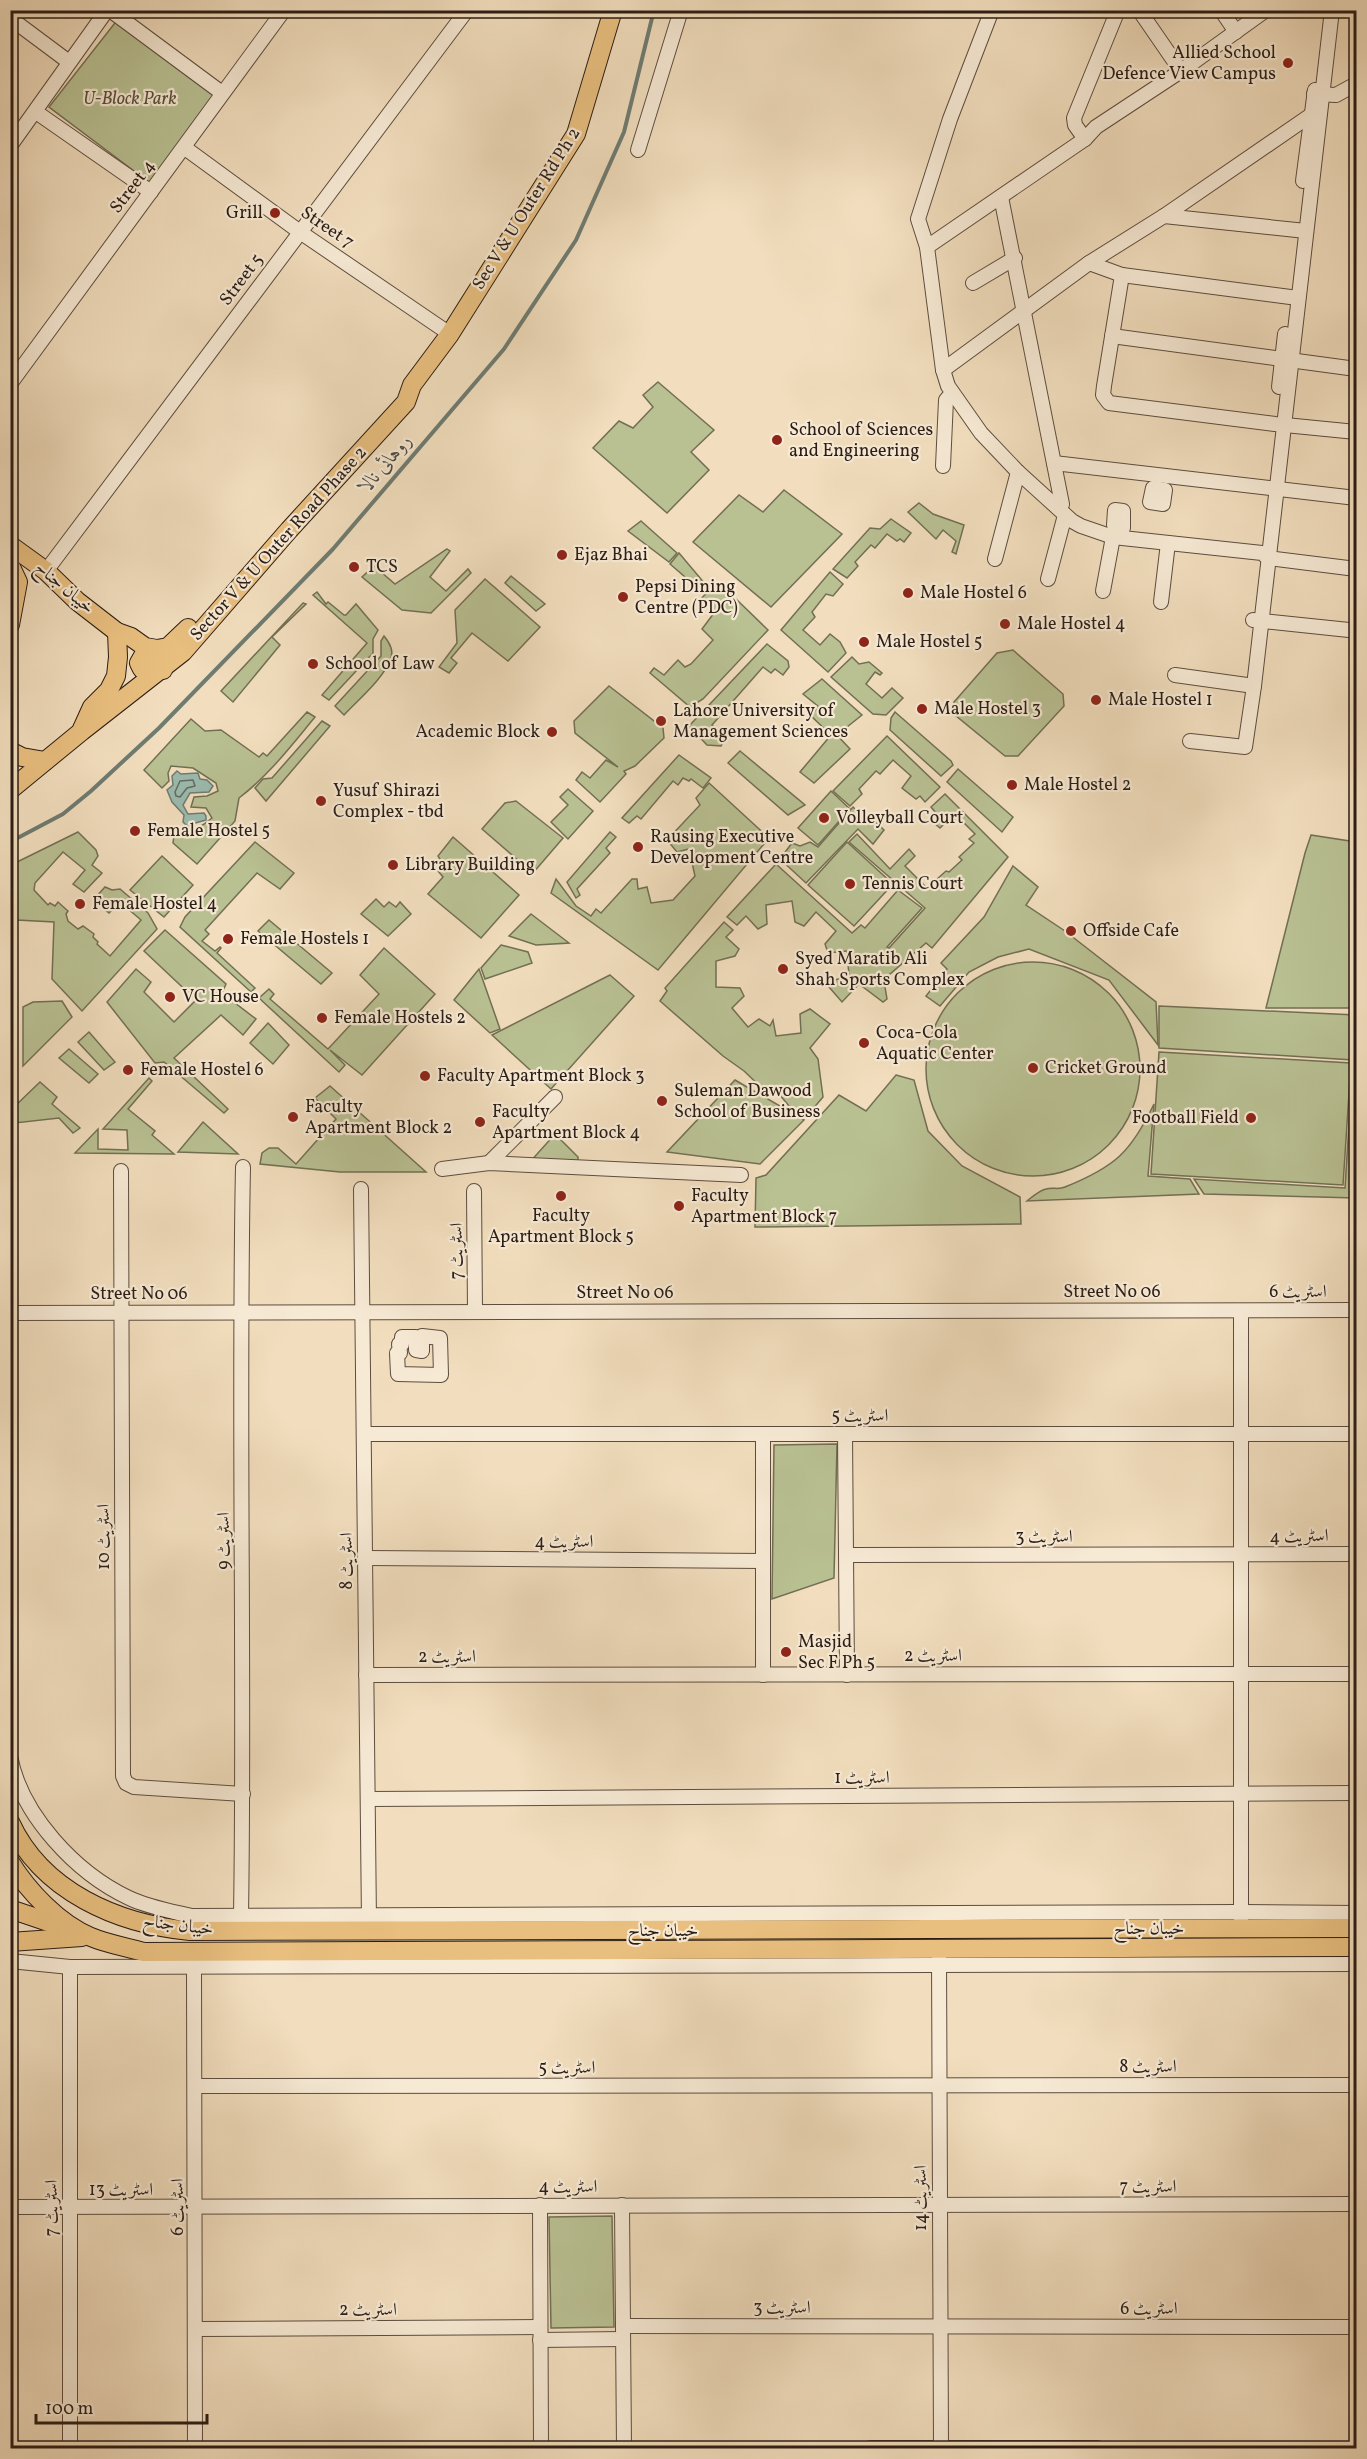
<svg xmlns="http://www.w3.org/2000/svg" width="1367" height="2459" viewBox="0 0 1367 2459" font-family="Vollkorn,Amiri,serif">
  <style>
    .green { fill: #b9c193; stroke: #726f54; stroke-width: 1.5 }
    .water { fill: #9bbcb0; stroke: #6e7c72; stroke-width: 1.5 }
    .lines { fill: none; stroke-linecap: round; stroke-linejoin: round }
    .shore { stroke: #636c62; stroke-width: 1.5 }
    .stream { stroke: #6e7c72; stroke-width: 4 }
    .minor-casing { stroke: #5d4d3f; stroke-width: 16 }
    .major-casing { stroke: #2b1d15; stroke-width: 20 }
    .minor { stroke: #f7ead5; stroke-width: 14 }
    .major { stroke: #e9bf7f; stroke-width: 18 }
    .poi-dot { fill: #8f2418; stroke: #f7ead5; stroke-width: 2 }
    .labels { text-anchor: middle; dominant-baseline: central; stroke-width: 4.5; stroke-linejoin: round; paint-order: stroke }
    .poi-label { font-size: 18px; fill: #2b1d15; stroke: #f7ead5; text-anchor: start }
    .park-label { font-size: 18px; font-style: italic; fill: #564e3b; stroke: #f7ead5 }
    .street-label { font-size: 18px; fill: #2b1d15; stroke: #f7ead5 }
    .water-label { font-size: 20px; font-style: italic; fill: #4d4d44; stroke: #f7ead5 }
  </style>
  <rect width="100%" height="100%" fill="#f2debe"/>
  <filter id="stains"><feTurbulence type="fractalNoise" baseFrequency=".00333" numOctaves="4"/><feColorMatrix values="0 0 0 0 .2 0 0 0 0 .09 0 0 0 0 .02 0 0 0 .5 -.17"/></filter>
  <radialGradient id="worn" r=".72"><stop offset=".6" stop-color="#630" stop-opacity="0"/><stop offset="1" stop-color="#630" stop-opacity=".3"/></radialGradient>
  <g class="green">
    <path d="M118,19L215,96L150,183L49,107Z"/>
    <path d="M658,382L714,430L691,452L709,470L667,513L593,448L619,421L633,428L653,407L643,395Z"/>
    <path d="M784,490L842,534L771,607L693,542L739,495L763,512Z"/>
    <path d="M919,503L933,514L964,525L956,554L952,552L956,541L943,530L936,539L908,512Z"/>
    <path d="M891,519L911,533L904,542L900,539L897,541L887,534L875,548L871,545L855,562L858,566L847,578L833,569L870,528L880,529Z"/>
    <path d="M641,521L677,553L669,562L628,531Z"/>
    <path d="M447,549L450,551L430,577L446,591L468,569L471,573L431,613L402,610L362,577L374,566L395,584Z"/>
    <path d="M679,553L706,585L699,589L670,564Z"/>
    <path d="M830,572L843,584L833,596L826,594L812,612L815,617L803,630L820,645L830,634L840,642L846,653L828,672L781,630Z"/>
    <path d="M511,576L545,604L536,611L505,583Z"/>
    <path d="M485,579L540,627L508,661L472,633L451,658L457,663L449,673L439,667L457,643L455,610Z"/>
    <path d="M714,585L734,597L768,630L703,699L690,707L650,673L654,668L664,675L678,660L685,667L691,664L713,640L702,629L714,613L700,600Z"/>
    <path d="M317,592L326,604L328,602L344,615H346L356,604L378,630L373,639V653L329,700L322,695L367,643L313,595Z"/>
    <path d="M303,603L306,604L272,637L280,645L233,702L221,691Z"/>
    <path d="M384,636C389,642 394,650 391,658C385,677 358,700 344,715L335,706L381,656V641Z"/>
    <path d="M767,644L788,661L789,667L783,675L775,669L771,673L763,667L712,725L725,738L721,746L707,745L689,726Z"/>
    <path d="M1013,650L1063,694L1064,706L1018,756H1005L955,715L954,702L997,653Z"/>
    <path d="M852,657L859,664L869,662L882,673L880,675L875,672L866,684L882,698L892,688L903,698L886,715L873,714L831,677Z"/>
    <path d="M822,679L862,715L837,735L850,749L814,783L800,772L831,735L810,715L819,707L803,694Z"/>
    <path d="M609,686L663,728L664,738L635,766L624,771L626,774L600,802L576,780L582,772L590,778L606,760L618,767L575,733L574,721Z"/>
    <path d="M307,712L315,717C291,746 269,775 239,798L235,821L197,864L173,843L174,836C188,833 201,828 212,818L206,808L191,807L194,797L207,796L218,791L216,783L193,768L171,766L168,773L169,781L162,788L144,770L191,719L205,731L221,730L259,757L263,753L267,756Z"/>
    <path d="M895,712L951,761L953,765L941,776L890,730L891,718Z"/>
    <path d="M322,721L330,726L266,801L255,788L263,779L272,778Z"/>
    <path d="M887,736L940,787L925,802L920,796L916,799L902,788L911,776L893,760L880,774L876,771L859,789L862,794L850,806L833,791Z"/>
    <path d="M740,751L805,805L788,815L728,763Z"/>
    <path d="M679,755L711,778L703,788L691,779L689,781L683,778L678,785L673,781L641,819L637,816L629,823L622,818Z"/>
    <path d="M958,769L1013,817L1002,832L947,782Z"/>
    <path d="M709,783L769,838L658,970L551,893L556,879L576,906L591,916L596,909L601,913L632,879H637L638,889L647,887L651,903L673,900L695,876L689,849L677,852L667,840L700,805L696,798Z"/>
    <path d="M568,789L593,811L568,839L551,822L568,805L560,797Z"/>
    <path d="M831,791L850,809L818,845L798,828Z"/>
    <path d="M945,794L1008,857L932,948L926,943L889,975L885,987L887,999L883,1002L859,984L842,1002L829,987L831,981L849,976L847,951L828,953L825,944L836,931L816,912L804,926L795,922L792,901L766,905L767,924L758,929L746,916L737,925L727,917L776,864L852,933L861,925L865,928L898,890L922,908L887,947L889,948L925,908L849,842L857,834L890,869L909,849L915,856L905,866L927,888L946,871L949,872L962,860L959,857L974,843L969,839L975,834L958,817L951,822L948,820L940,828L934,823L938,820L933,816L936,813L931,807Z"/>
    <path d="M516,801L563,838L533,873L482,829L505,803Z"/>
    <path d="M853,807L869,823L874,820L884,830L873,844L858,829L806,883L780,859L792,843L800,846L810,842L818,847Z"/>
    <path d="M78,832L96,850L98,856L92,865L102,873L84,892L73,884L85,870L63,852L35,883L34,890L48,905L50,903L55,906L58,902L68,911L66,914L68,921L78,929L83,926L94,934L93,937L98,942L97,944L110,956L141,920L120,902L109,913L98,904L100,901L95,898L105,887L112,890L120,889L148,913L157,929L82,1011L52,979L54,922L17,920L15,863Z"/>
    <path d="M610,832L616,837L606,848L610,853L577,889L580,895L576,898L567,882Z"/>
    <path d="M1311,835L1356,842V1008H1266L1305,853Z"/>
    <path d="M453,837L519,895L481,938L428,894L443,877L438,871L443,864L438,856Z"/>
    <path d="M255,842L294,873L280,889L257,873L205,930L209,934L202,941L215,951L220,947L221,948L217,953L255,988L251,992L180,927L185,917Z"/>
    <path d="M847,842L893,884L854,926L808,885Z"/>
    <path d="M162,856L193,885L164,917L130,890Z"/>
    <path d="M1013,866L1038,887L1026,905L1065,931L1156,1002L1158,1045L1109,980L1029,949L998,957L969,972L940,1006L926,996L947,969L941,963L984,917Z"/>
    <path d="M376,899L384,907L389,902L396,907L400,902L411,914L388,936L361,914Z"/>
    <path d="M531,914L569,943L536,945L509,936Z"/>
    <path d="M269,920L332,973L321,984L258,931Z"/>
    <path d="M724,922L733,930L726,937L739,949L735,956L716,961V987L740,988L744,996L732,1008L748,1027L759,1019L770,1026L773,1020L776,1036L801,1033L800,1014L810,1009L830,1024L810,1048L818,1059L823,1097L806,1117L789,1106L779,1094L763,1089L744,1071L723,1056L660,1001L667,991L665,988Z"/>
    <path d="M165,930L226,984L222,993L256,1019L243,1035L221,1015L174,1058L228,1109L224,1113L164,1062L155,1063L107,1002L136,969L151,982L144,992L174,1022L196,1000L144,951Z"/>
    <path d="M501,945L528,952L532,963L485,979L481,968Z"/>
    <path d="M384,948L435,994L362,1075L330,1050L345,1065L339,1072L259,998L269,989L274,994L270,999L328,1049L379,994L360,975Z"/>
    <circle cx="1033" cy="1069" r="107"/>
    <path d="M479,969L500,1029L490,1033L454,1000Z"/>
    <path d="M610,975L634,996L551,1089L492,1035Z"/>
    <path d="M62,1001L72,1017L23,1066V1007L33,1002Z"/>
    <path d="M1159,1006L1356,1015V1128L1352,1189L1356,1190V1198L1204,1194L1194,1179L1345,1188L1353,1060L1159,1048Z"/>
    <path d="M268,1023L289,1045L273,1064L250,1043Z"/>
    <path d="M89,1032L115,1062L104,1070L78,1042Z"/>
    <path d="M69,1049L98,1074L89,1083L59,1058Z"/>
    <path d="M1159,1052L1351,1063L1343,1185L1151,1174Z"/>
    <path d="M896,1075L914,1080L928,1131L962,1166L1020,1197L1021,1224L755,1227L756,1178L766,1175L839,1095L866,1111Z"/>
    <path d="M149,1078L152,1081L128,1109L155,1131L152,1135L174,1154L75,1153L98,1129V1149L128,1150L127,1130L103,1129Z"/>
    <path d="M735,1080L804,1120L760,1164L667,1152Z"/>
    <path d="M40,1082L57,1097L52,1104L80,1128L73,1133L59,1118L15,1123V1106Z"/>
    <path d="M330,1086L426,1172H340L260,1164L262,1153L269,1148H278L296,1164L336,1119L315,1098Z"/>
    <path d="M1154,1104L1148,1176L1190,1179L1199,1194L1027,1201C1032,1197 1040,1190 1046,1189C1053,1187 1058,1190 1065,1187C1115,1167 1131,1152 1154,1104Z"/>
    <path d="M203,1122L238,1154L178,1152Z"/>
    <path d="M555,1134L578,1157V1164L529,1163Z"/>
    <path d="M837,1444L834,1578L772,1599L774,1445Z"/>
    <path d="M612,2216L614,2327L551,2328L549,2217Z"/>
  </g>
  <path class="water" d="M177,771L181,774L198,773L200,779L207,780L213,786L209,792L190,793L183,805L188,814L204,813L206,816V820L192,824L188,827L183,822L184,815L172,802L167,790L173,785L172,776Z"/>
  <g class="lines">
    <path class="shore" d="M193,780L195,786L187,788L180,797L176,796L175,792L180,781Z"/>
    <path class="stream" d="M10,842L63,814L91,791L159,728L333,549L504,349L576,240L624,132L654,10"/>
    <defs>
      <g id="minor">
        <path d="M110,10L222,93"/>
        <path d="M992,10L950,119L918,219L927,247L943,370L948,386L981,433L1018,472L1072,521L1081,526L1113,537L1262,553L1268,558L1356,569"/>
        <path d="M1139,10L1181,71"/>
        <path d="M1221,10L1236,32"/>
        <path d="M10,18L69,62"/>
        <path d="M1314,94L1336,95L1356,84"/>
        <path d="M36,112L151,192"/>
        <path d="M1085,139L1075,125L1074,118L1118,10"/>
        <path d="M10,146L107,10"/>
        <path d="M185,148L300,232L450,334"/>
        <path d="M638,150L681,10"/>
        <path d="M1303,181L1315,90"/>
        <path d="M1001,197L1062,504L1057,507"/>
        <path d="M1164,216L1306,231"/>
        <path d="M927,247L1085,139L1096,127L1181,71L1266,10"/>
        <path d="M1089,263L1122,275L1298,298"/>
        <path d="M1122,275L1104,386L1103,395L1109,403L1275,424L1356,432"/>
        <path d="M973,283L1015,258"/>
        <path d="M1112,336L1356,369"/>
        <path d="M943,370L1089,263L1164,216L1311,115H1316"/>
        <path d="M10,384L284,10"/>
        <path d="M1279,387L1285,334"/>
        <path d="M1054,463L1356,498"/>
        <path d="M943,466L946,400L952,393"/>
        <path d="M1153,488L1165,490L1163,504L1150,502Z"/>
        <path d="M1115,510L1123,511V528L1114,525Z"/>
        <path d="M995,559L1018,472"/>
        <path d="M46,571L467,10"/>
        <path d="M1048,579L1065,515"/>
        <path d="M1103,591L1113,537"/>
        <path d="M1161,602L1168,543"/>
        <path d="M1253,620L1349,630"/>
        <path d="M1175,675L1254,686"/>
        <path d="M1190,741L1245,747L1254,686L1332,10"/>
        <path d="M489,1163L555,1097"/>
        <path d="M442,1169L489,1163L741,1175"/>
        <path d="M121,1171L123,1776L126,1783L134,1787L243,1794"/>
        <path d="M361,1189L369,1922"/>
        <path d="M474,1191L475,1312"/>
        <path d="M1241,1311V1921"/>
        <path d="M10,1313L1356,1310"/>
        <path d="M422,1336L440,1338L441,1375L398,1374L397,1353H400L399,1344H402V1337H416V1350L422,1351Z"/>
        <path d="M364,1434H1356"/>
        <path d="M845,1434L847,1675"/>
        <path d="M846,1555L1356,1554"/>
        <path d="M365,1558L763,1561"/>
        <path d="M366,1675L1356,1674"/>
        <path d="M763,1675V1434"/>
        <path d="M10,1756C21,1815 76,1873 129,1898C148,1907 170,1911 191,1916L1241,1912L1356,1913"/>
        <path d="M368,1799L1356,1793"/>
        <path d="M241,1915C245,1666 238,1416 243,1167"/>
        <path d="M939,1956L941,2448"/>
        <path d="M10,1961L70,1967L1356,1964"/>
        <path d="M194,1966L195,2448"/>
        <path d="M196,2086L1356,2085"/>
        <path d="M540,2205L541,2448"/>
        <path d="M622,2205L624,2448"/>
        <path d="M10,2207L1356,2204"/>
        <path d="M623,2326L1356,2327"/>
        <path d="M196,2329L540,2327"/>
        <path d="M540,2340L623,2339"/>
        <path d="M70,2448V1967"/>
        <path d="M871,2448H1097"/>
      </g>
      <g id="major">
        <path d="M10,545L46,571L77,601L117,632L131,637L145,647L157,649L168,647L188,628"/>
        <path d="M10,565L18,582L10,625"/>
        <path d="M163,670L148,671L142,669L139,663L143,656L164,652"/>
        <path d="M82,729L92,707L109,690L116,676L118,657L117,632"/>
        <path d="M10,751L22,757L45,761"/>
        <path d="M10,790L82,731L183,652L289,530L406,402L412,385L450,334L576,134L613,10"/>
        <path d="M10,1822C42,1892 118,1924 190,1931L1356,1928"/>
        <path d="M10,1862C28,1891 59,1924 91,1937C107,1944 127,1947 144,1952L1356,1947"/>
        <path d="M10,1909L66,1928"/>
        <path d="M10,1942L82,1937"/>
      </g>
    </defs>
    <use href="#minor" class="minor-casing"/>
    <use href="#major" class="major-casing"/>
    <use href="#minor" class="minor"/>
    <use href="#major" class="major"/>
  </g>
  <g class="poi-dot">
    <circle cx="1288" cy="63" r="6"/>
    <circle cx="275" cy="213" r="6"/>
    <circle cx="777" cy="440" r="6"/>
    <circle cx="562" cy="555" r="6"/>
    <circle cx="354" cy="567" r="6"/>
    <circle cx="908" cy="593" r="6"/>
    <circle cx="623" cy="597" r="6"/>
    <circle cx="1005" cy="624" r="6"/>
    <circle cx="864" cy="642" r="6"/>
    <circle cx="313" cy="664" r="6"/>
    <circle cx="1096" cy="700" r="6"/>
    <circle cx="922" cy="709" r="6"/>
    <circle cx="661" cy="721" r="6"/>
    <circle cx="552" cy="732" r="6"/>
    <circle cx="1012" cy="785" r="6"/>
    <circle cx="321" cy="801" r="6"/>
    <circle cx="824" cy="818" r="6"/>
    <circle cx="135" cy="831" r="6"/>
    <circle cx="638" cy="847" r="6"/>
    <circle cx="393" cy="865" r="6"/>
    <circle cx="850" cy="884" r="6"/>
    <circle cx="80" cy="904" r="6"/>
    <circle cx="1071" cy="931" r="6"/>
    <circle cx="228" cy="939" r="6"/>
    <circle cx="783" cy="969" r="6"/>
    <circle cx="170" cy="997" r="6"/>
    <circle cx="322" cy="1018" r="6"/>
    <circle cx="864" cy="1043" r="6"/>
    <circle cx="1033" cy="1068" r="6"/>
    <circle cx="128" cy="1070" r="6"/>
    <circle cx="425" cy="1076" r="6"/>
    <circle cx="662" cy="1101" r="6"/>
    <circle cx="293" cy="1117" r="6"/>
    <circle cx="1251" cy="1118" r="6"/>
    <circle cx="480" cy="1122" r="6"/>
    <circle cx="561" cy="1196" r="6"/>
    <circle cx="679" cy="1206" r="6"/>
    <circle cx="786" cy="1652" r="6"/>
  </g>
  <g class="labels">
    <g class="poi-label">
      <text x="1276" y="53" text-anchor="end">Allied School<tspan x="1276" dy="21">Defence View Campus</tspan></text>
      <text x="263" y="213" text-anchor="end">Grill</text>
      <text x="789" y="430">School of Sciences<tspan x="789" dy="21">and Engineering</tspan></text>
      <text x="574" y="555">Ejaz Bhai</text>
      <text x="366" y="567">TCS</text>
      <text x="635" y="587">Pepsi Dining<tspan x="635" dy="21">Centre (PDC)</tspan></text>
      <text x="920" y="593">Male Hostel 6</text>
      <text x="1017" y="624">Male Hostel 4</text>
      <text x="876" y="642">Male Hostel 5</text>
      <text x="325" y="664">School of Law</text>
      <text x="1108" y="700">Male Hostel 1</text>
      <text x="934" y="709">Male Hostel 3</text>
      <text x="673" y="711">Lahore University of<tspan x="673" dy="21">Management Sciences</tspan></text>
      <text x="540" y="732" text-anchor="end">Academic Block</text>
      <text x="1024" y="785">Male Hostel 2</text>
      <text x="333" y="791">Yusuf Shirazi<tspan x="333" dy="21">Complex - tbd</tspan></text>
      <text x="836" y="818">Volleyball Court</text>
      <text x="147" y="831">Female Hostel 5</text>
      <text x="650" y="837">Rausing Executive<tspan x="650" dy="21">Development Centre</tspan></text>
      <text x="405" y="865">Library Building</text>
      <text x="862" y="884">Tennis Court</text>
      <text x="92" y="904">Female Hostel 4</text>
      <text x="1083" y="931">Offside Cafe</text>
      <text x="240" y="939">Female Hostels 1</text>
      <text x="795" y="959">Syed Maratib Ali<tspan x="795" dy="21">Shah Sports Complex</tspan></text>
      <text x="182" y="997">VC House</text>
      <text x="334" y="1018">Female Hostels 2</text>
      <text x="876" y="1033">Coca-Cola<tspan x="876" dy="21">Aquatic Center</tspan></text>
      <text x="1045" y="1068">Cricket Ground</text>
      <text x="140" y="1070">Female Hostel 6</text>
      <text x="437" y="1076">Faculty Apartment Block 3</text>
      <text x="674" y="1091">Suleman Dawood<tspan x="674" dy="21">School of Business</tspan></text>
      <text x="305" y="1107">Faculty<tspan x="305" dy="21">Apartment Block 2</tspan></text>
      <text x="492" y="1112">Faculty<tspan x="492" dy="21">Apartment Block 4</tspan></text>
      <text x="1239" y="1118" text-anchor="end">Football Field</text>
      <text x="691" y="1196">Faculty<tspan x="691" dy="21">Apartment Block 7</tspan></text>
      <text x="561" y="1216" text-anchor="middle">Faculty<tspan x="561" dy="21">Apartment Block 5</tspan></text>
      <text x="798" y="1642">Masjid<tspan x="798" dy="21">Sec F Ph 5</tspan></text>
    </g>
    <g class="park-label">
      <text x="130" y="99">U-Block Park</text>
    </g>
    <g class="street-label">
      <text transform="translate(133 187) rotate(-53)">Street 4</text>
      <text transform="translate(527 209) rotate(-58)">Sec V &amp; U Outer Rd Ph 2</text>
      <text transform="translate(327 228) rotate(34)">Street 7</text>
      <text transform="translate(242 280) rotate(-53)">Street 5</text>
      <text transform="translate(279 544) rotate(-48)">Sector V &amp; U Outer Road Phase 2</text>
      <text transform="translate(64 588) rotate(40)">خیبان جناح</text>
      <text transform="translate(457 1251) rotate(-90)">اسٹریٹ 7</text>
      <text x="1112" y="1292">Street No 06</text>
      <text x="1298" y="1292">اسٹریٹ 6</text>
      <text x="625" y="1293">Street No 06</text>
      <text x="139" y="1294">Street No 06</text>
      <text x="860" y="1416">اسٹریٹ 5</text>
      <text transform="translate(104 1537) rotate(-90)">اسٹریٹ 10</text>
      <text x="1044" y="1537">اسٹریٹ 3</text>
      <text transform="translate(1299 1537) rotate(-1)">اسٹریٹ 4</text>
      <text transform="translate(224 1541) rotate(-90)">اسٹریٹ 9</text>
      <text x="564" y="1542">اسٹریٹ 4</text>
      <text transform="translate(347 1561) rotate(-90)">اسٹریٹ 8</text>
      <text x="933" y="1656">اسٹریٹ 2</text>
      <text x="447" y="1657">اسٹریٹ 2</text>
      <text x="862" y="1778">اسٹریٹ 1</text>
      <text transform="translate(178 1926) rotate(7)">خیبان جناح</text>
      <text x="1149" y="1929">خیبان جناح</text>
      <text x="663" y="1931">خیبان جناح</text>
      <text x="1148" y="2067">اسٹریٹ 8</text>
      <text x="567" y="2068">اسٹریٹ 5</text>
      <text x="568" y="2187">اسٹریٹ 4</text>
      <text x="1148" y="2187">اسٹریٹ 7</text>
      <text x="121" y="2190">اسٹریٹ 13</text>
      <text transform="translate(921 2198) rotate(-90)">اسٹریٹ 14</text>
      <text transform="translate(178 2207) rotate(-90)">اسٹریٹ 6</text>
      <text transform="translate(52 2208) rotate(-90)">اسٹریٹ 7</text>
      <text x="782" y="2308">اسٹریٹ 3</text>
      <text x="1149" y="2309">اسٹریٹ 6</text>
      <text x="368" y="2310">اسٹریٹ 2</text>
    </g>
    <g class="water-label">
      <text transform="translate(386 464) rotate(-50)">روہائی نالا</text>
    </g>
  </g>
  <rect width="1367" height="2459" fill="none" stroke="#f2debe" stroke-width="36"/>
  <rect x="12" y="12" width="1343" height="2435" fill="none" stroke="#2b1d15" stroke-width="3"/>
  <rect x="18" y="18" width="1331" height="2423" fill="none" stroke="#2b1d15" stroke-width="1.5"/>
  <path d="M36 2414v9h171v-9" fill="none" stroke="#2b1d15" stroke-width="3"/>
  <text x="45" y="2414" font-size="18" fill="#2b1d15" stroke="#f7ead5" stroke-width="4.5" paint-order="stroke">100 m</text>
  <rect width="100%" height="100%" filter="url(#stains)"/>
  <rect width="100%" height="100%" fill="url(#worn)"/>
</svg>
